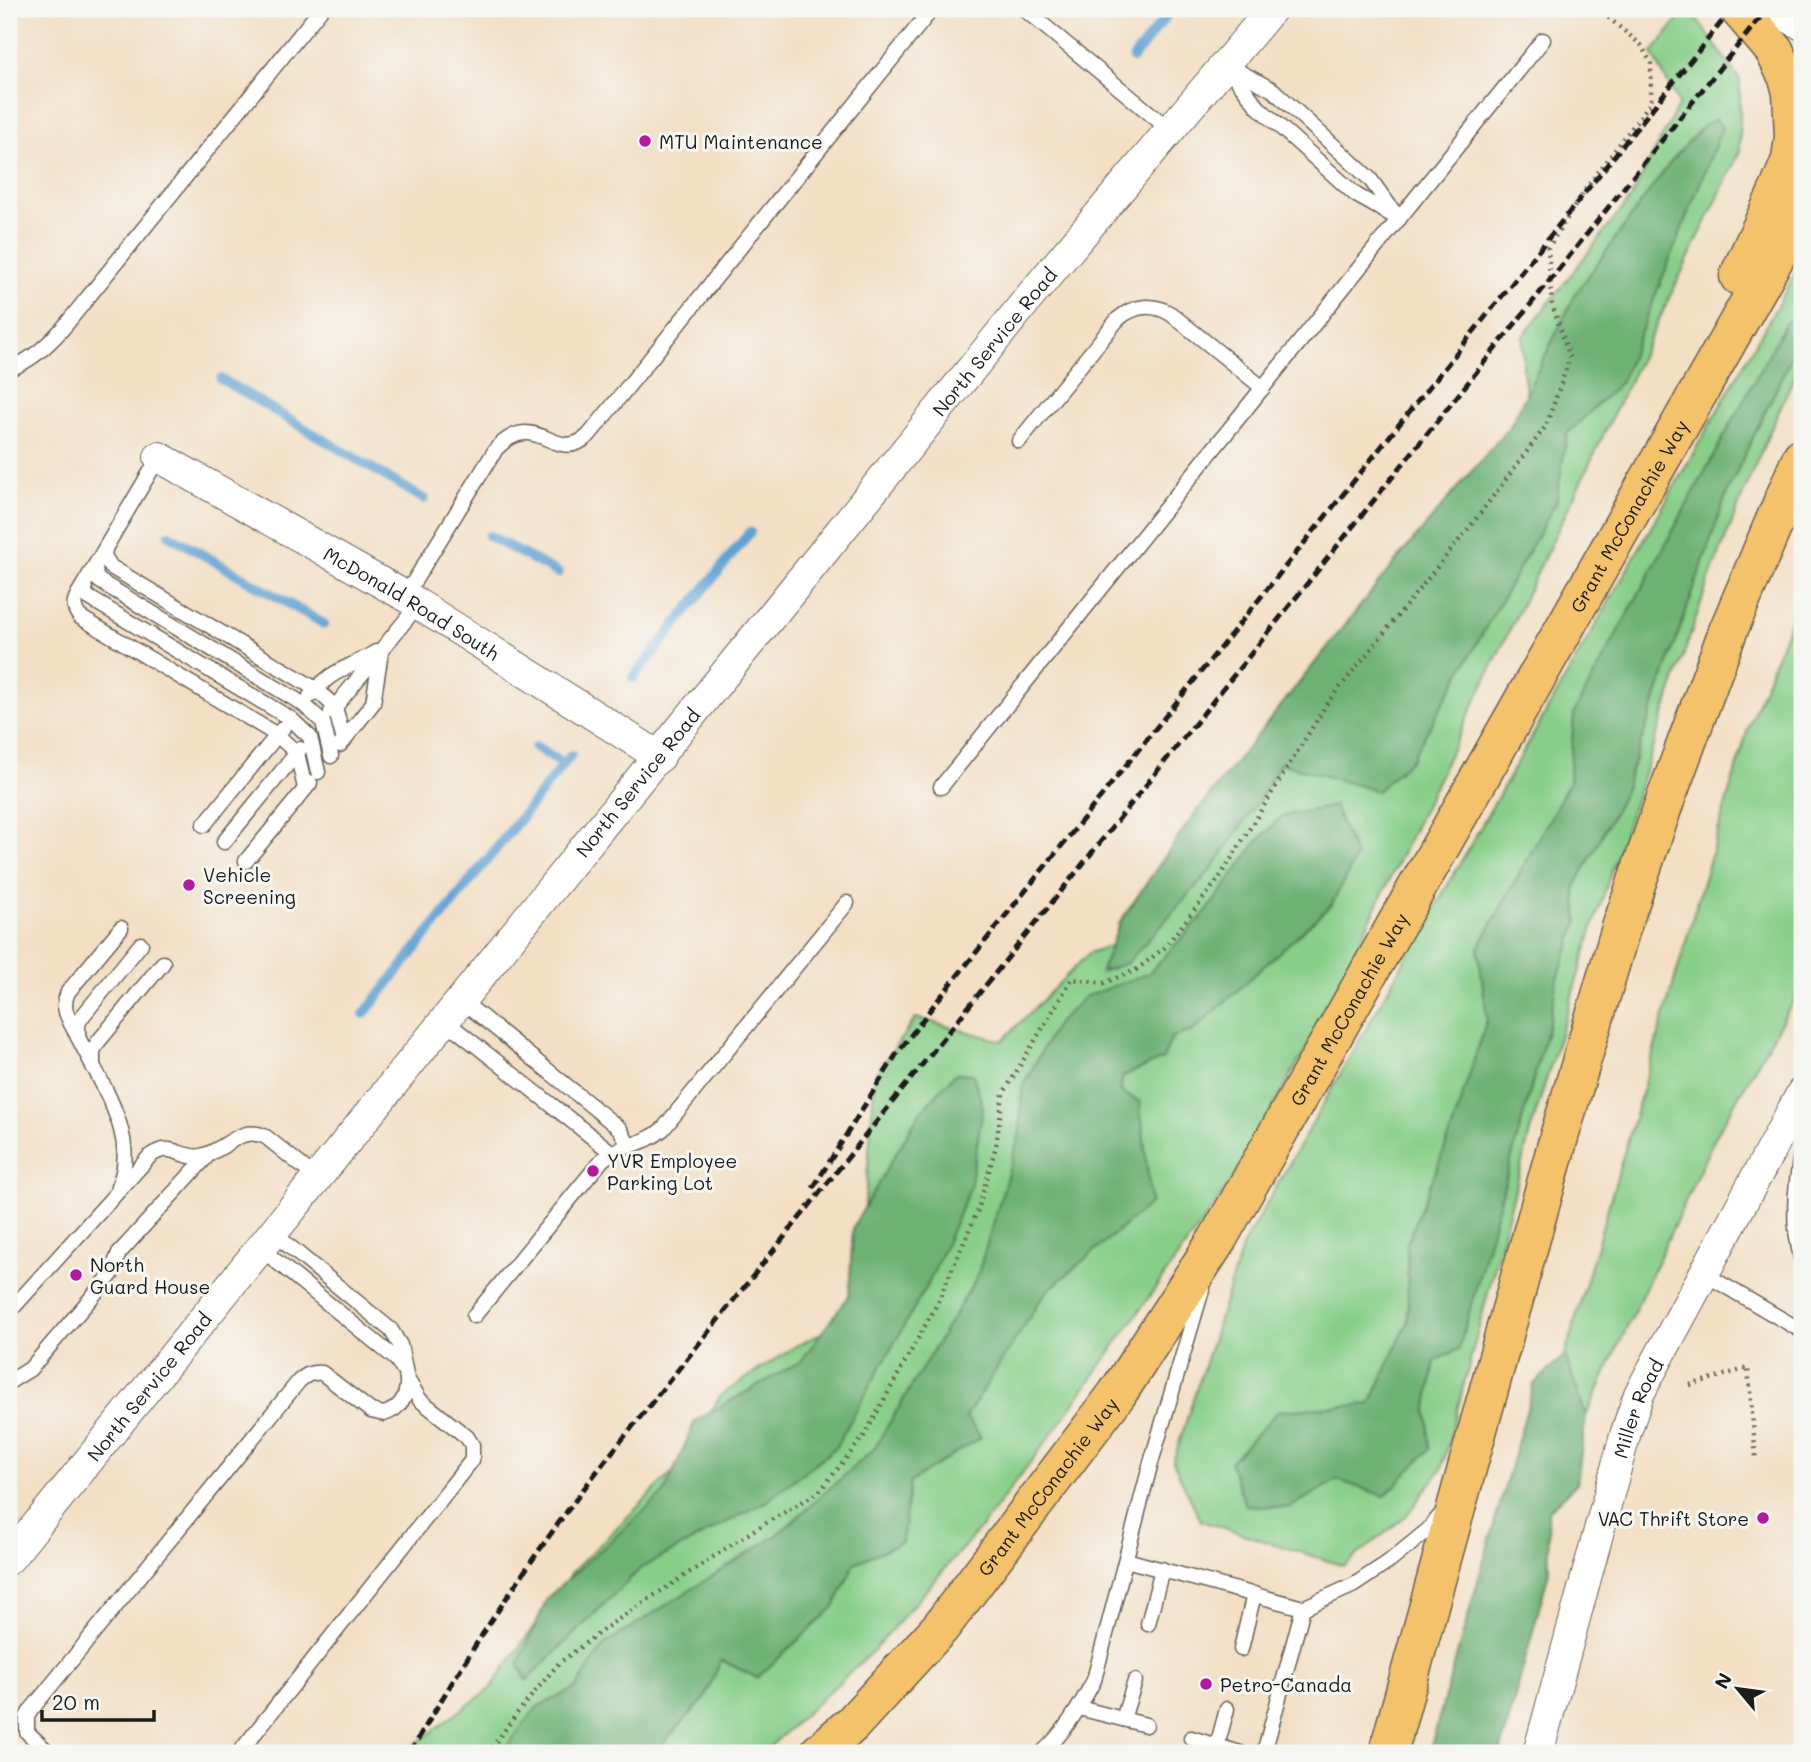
<svg xmlns="http://www.w3.org/2000/svg" width="1811" height="1762" viewBox="0 0 1811 1762" font-family="Mali,sans-serif">
  <style>
    .green { fill: #87ce89; stroke: #527552; stroke-width: 2 }
    .forest { fill: #6db175; stroke: #446648; stroke-width: 2 }
    .lines { fill: none; stroke-linecap: round; stroke-linejoin: round }
    .stream { stroke: #5fa2d4; stroke-width: 10 }
    .lane-casing { stroke: #676057; stroke-width: 17 }
    .street-casing { stroke: #676057; stroke-width: 32 }
    .primary-casing { stroke: #676057; stroke-width: 41 }
    .path { stroke: #676057; stroke-width: 4.5; stroke-dasharray: 2 5; stroke-linecap: butt }
    .lane { stroke: #fff; stroke-width: 14 }
    .street { stroke: #fff; stroke-width: 30 }
    .primary { stroke: #f3c26a; stroke-width: 38 }
    .rail { stroke: #1c1c1c; stroke-width: 5; stroke-dasharray: 10 5; stroke-linecap: butt }
    .poi-dot { fill: #b5179e; stroke: #f6f6f2; stroke-width: 2.5 }
    .labels { text-anchor: middle; dominant-baseline: central; stroke-width: 6; stroke-linejoin: round; paint-order: stroke }
    .poi-label { font-size: 19px; fill: #1c1c1c; stroke: #f6f6f2; text-anchor: start }
    .street-label { font-size: 19px; fill: #1c1c1c; stroke: #f6f6f2 }
  </style>
  <rect width="100%" height="100%" fill="#f6f6f2"/>
  <filter id="ink" filterUnits="userSpaceOnUse"><feTurbulence type="fractalNoise" baseFrequency=".0143" numOctaves="2"/><feDisplacementMap in="SourceGraphic" scale="14" xChannelSelector="R" yChannelSelector="G"/><feConvolveMatrix kernelMatrix="1 2 1 2 8 2 1 2 1" color-interpolation-filters="sRGB"/></filter>
  <filter id="wash" filterUnits="userSpaceOnUse"><feTurbulence type="fractalNoise" baseFrequency=".00686" numOctaves="4" result="noise"/><feDisplacementMap in="SourceGraphic" scale="28" xChannelSelector="R" yChannelSelector="G"/><feGaussianBlur stdDeviation="1.57" result="paint"/><feColorMatrix in="noise" values="0 0 0 0 0 0 0 0 0 0 0 0 0 0 0 0 0 1.4 0 .05"/><feComposite in="paint" operator="in"/></filter>
  <g filter="url(#wash)">
    <rect width="100%" height="100%" fill="#f3dfc4"/>
    <g class="green">
      <path d="M1686,9H1690L1740,80V151L1319,1026L1228,1186L1057,1427L982,1526L873,1651L763,1753H403L491,1688L573,1571L674,1471L721,1395L794,1347L841,1323L860,1290L862,1242L875,1075L916,1018L1002,1041L1089,953L1121,942L1529,418L1523,368V336L1631,198L1679,104L1652,53Z"/>
      <path d="M1802,262V358L1753,470L1708,582L1595,921L1530,1132L1442,1468L1406,1516L1344,1566L1201,1521L1173,1462L1243,1245Z"/>
      <path d="M1802,592V986L1715,1137L1586,1416L1565,1355L1749,725Z"/>
    </g>
    <g class="forest">
      <path d="M1715,119L1722,128L1621,382L1567,434L1556,503L1411,760L1377,791L1280,763L1261,797L1212,869L1127,963L1101,972L1120,922L1190,820L1400,556L1511,425L1576,293L1672,160L1703,126Z"/>
      <path d="M1801,315L1800,339L1728,490L1622,797L1575,887L1578,922L1556,984L1549,1023L1459,1349L1435,1361L1427,1407L1430,1449L1385,1496L1337,1480L1289,1508L1245,1505L1230,1462L1278,1411L1370,1404L1408,1321L1407,1243L1450,1135L1487,1019L1478,949L1569,783L1574,713L1786,322Z"/>
      <path d="M1334,806L1356,857L1332,904L1193,1031L1172,1037L1163,1059L1122,1077L1121,1092L1140,1102L1151,1203L1045,1293L966,1417L981,1437L910,1482L902,1542L855,1563L834,1607L757,1678L721,1660L704,1700L653,1753H502L537,1707L576,1688L605,1644L777,1535L873,1450L977,1277L1020,1133L1022,1088L1055,1026L1084,997L1149,973L1208,910L1257,842L1282,816Z"/>
      <path d="M956,1073L973,1074L983,1108L970,1188L931,1278L835,1448L767,1501L641,1568L527,1680L518,1664L548,1597L665,1492L695,1421L801,1361L849,1295L853,1227L920,1112Z"/>
      <path d="M1565,1355L1586,1416L1577,1483L1548,1511L1549,1572L1500,1753H1429L1534,1384Z"/>
    </g>
    <g class="lines">
      <g class="stream">
        <path d="M1133,58L1172,9"/>
        <path d="M221,379L424,499"/>
        <path d="M169,535L324,624"/>
        <path d="M489,536L558,573"/>
        <path d="M633,678L750,532"/>
        <path d="M535,747L564,764"/>
        <path d="M364,1014L571,755"/>
      </g>
    </g>
  </g>
  <g filter="url(#ink)">
    <g class="lines">
      <defs>
        <g id="lane">
          <path d="M1024,9L1170,130"/>
          <path d="M1225,64L1273,90L1370,179L1399,219L1356,195L1258,107Z"/>
          <path d="M9,369C32,360 47,346 64,327L321,9"/>
          <path d="M1019,441L1118,319C1134,305 1153,303 1171,314L1263,388"/>
          <path d="M159,457L84,584L86,596L291,719L310,737L318,772"/>
          <path d="M105,549L104,556L111,567L316,689L335,707L344,741"/>
          <path d="M95,566L96,578L101,582L303,704L323,722L331,756"/>
          <path d="M84,584C77,596 69,604 80,617L277,735L297,753L305,788"/>
          <path d="M405,596L496,449C537,406 555,467 589,435L932,9"/>
          <path d="M310,696C334,667 347,670 376,652"/>
          <path d="M331,712L418,605"/>
          <path d="M340,745L373,703L381,652"/>
          <path d="M941,787L1543,40"/>
          <path d="M204,825L283,728"/>
          <path d="M224,842L300,749"/>
          <path d="M246,861L310,783"/>
          <path d="M461,1000L620,1129L629,1146"/>
          <path d="M444,1020L611,1152"/>
          <path d="M78,1037C70,1021 60,1009 68,992L121,928"/>
          <path d="M93,1067V1051L98,1042L163,963"/>
          <path d="M1802,1149C1795,1187 1791,1223 1802,1261"/>
          <path d="M118,1187C141,1139 99,1080 78,1037V1024L81,1018L141,944"/>
          <path d="M273,1233L391,1330L400,1345L407,1379"/>
          <path d="M260,1248L396,1359L403,1369"/>
          <path d="M1703,1273L1802,1331"/>
          <path d="M9,1312L150,1156C172,1140 180,1160 201,1156C226,1151 240,1124 266,1137L318,1179"/>
          <path d="M474,1316L602,1160C622,1143 642,1147 663,1129L847,903"/>
          <path d="M9,1382L30,1369L111,1275L119,1253L209,1154"/>
          <path d="M1126,1560L1303,1608L1354,1585L1390,1561L1428,1530L1444,1511"/>
          <path d="M1148,1624L1162,1569"/>
          <path d="M1241,1649L1254,1594"/>
          <path d="M1079,1708L1146,1725"/>
          <path d="M1123,1719L1135,1681"/>
          <path d="M1191,1738L1240,1753"/>
          <path d="M1217,1746L1227,1709"/>
          <path d="M49,1753L27,1732V1717L31,1710L299,1381C307,1374 312,1372 322,1373L371,1411L384,1414C400,1409 408,1396 407,1379L420,1400L467,1437L472,1445V1460L239,1753"/>
          <path d="M1042,1753C1065,1732 1080,1707 1094,1680L1150,1466L1202,1290"/>
          <path d="M1264,1753L1303,1608"/>
        </g>
        <g id="street">
          <path d="M1774,9L1802,25"/>
          <path id="s1" d="M159,457L405,596L660,757"/>
          <path id="s2" d="M9,1559L1032,294L1272,9"/>
          <path id="s3" d="M1538,1753L1626,1432L1639,1394L1802,1092"/>
        </g>
        <g id="primary">
          <path d="M1739,9L1774,50L1788,78L1792,92L1794,137L1791,160L1780,187L1739,276"/>
          <path id="s4" d="M819,1753L852,1724L940,1628L1117,1394L1217,1240L1802,210"/>
          <path d="M1388,1753L1559,1137L1621,928L1662,809L1728,631L1802,457"/>
        </g>
      </defs>
      <use href="#lane" class="lane-casing"/>
      <use href="#street" class="street-casing"/>
      <use href="#primary" class="primary-casing"/>
      <g class="path">
        <path d="M1690,1385L1748,1368L1756,1458"/>
        <path d="M488,1753L518,1712L559,1663L611,1624L754,1530L819,1492L864,1436L936,1306L978,1210L996,1146L1003,1094L1072,979L1104,983L1136,970L1164,948L1218,880L1328,702L1473,523L1546,426L1570,358L1552,304L1548,248L1587,187L1651,102V63L1641,45L1598,9"/>
      </g>
      <use href="#lane" class="lane"/>
      <use href="#street" class="street"/>
      <use href="#primary" class="primary"/>
      <g class="rail">
        <path d="M813,1188L896,1055L930,1010L1732,9"/>
        <path d="M410,1753C469,1651 533,1554 605,1461L1767,9"/>
      </g>
    </g>
  </g>
  <g class="poi-dot">
    <circle cx="645" cy="141" r="7"/>
    <circle cx="189" cy="885" r="7"/>
    <circle cx="593" cy="1171" r="7"/>
    <circle cx="76" cy="1275" r="7"/>
    <circle cx="1763" cy="1518" r="7"/>
    <circle cx="1206" cy="1684" r="7"/>
  </g>
  <g class="labels">
    <g class="poi-label">
      <text x="659" y="141">MTU Maintenance</text>
      <text x="203" y="874">Vehicle<tspan x="203" dy="22">Screening</tspan></text>
      <text x="607" y="1160">YVR Employee<tspan x="607" dy="22">Parking Lot</tspan></text>
      <text x="90" y="1264">North<tspan x="90" dy="22">Guard House</tspan></text>
      <text x="1749" y="1518" text-anchor="end">VAC Thrift Store</text>
      <text x="1220" y="1684">Petro-Canada</text>
    </g>
    <g class="street-label">
      <text stroke="none"><textPath href="#s2" startOffset="1566">North Service Road</textPath></text>
      <text stroke="none"><textPath href="#s4" startOffset="1484">Grant McConachie Way</textPath></text>
      <text stroke="none"><textPath href="#s1" startOffset="292">McDonald Road South</textPath></text>
      <text stroke="none"><textPath href="#s2" startOffset="999">North Service Road</textPath></text>
      <text stroke="none"><textPath href="#s4" startOffset="917">Grant McConachie Way</textPath></text>
      <text stroke="none"><textPath href="#s2" startOffset="222">North Service Road</textPath></text>
      <text stroke="none"><textPath href="#s3" startOffset="359">Miller Road</textPath></text>
      <text stroke="none"><textPath href="#s4" startOffset="352">Grant McConachie Way</textPath></text>
    </g>
  </g>
  <rect width="1811" height="1762" fill="none" stroke="#f6f6f2" stroke-width="35"/>
  <g transform="translate(1738 1689) rotate(299)" stroke="#f6f6f2" stroke-width="5" paint-order="stroke">
  <path d="M0-5L12 26L0 18L-12 26Z" fill="#1c1c1c"/>
  <text y="-10" font-size="19" font-weight="bold" text-anchor="middle" fill="#1c1c1c">N</text>
  </g>
  <path d="M42 1710v10h112v-10" fill="none" stroke="#1c1c1c" stroke-width="3.5"/>
  <text x="52" y="1710" font-size="21" fill="#1c1c1c" stroke="#f6f6f2" stroke-width="5" paint-order="stroke">20 m</text>
</svg>
